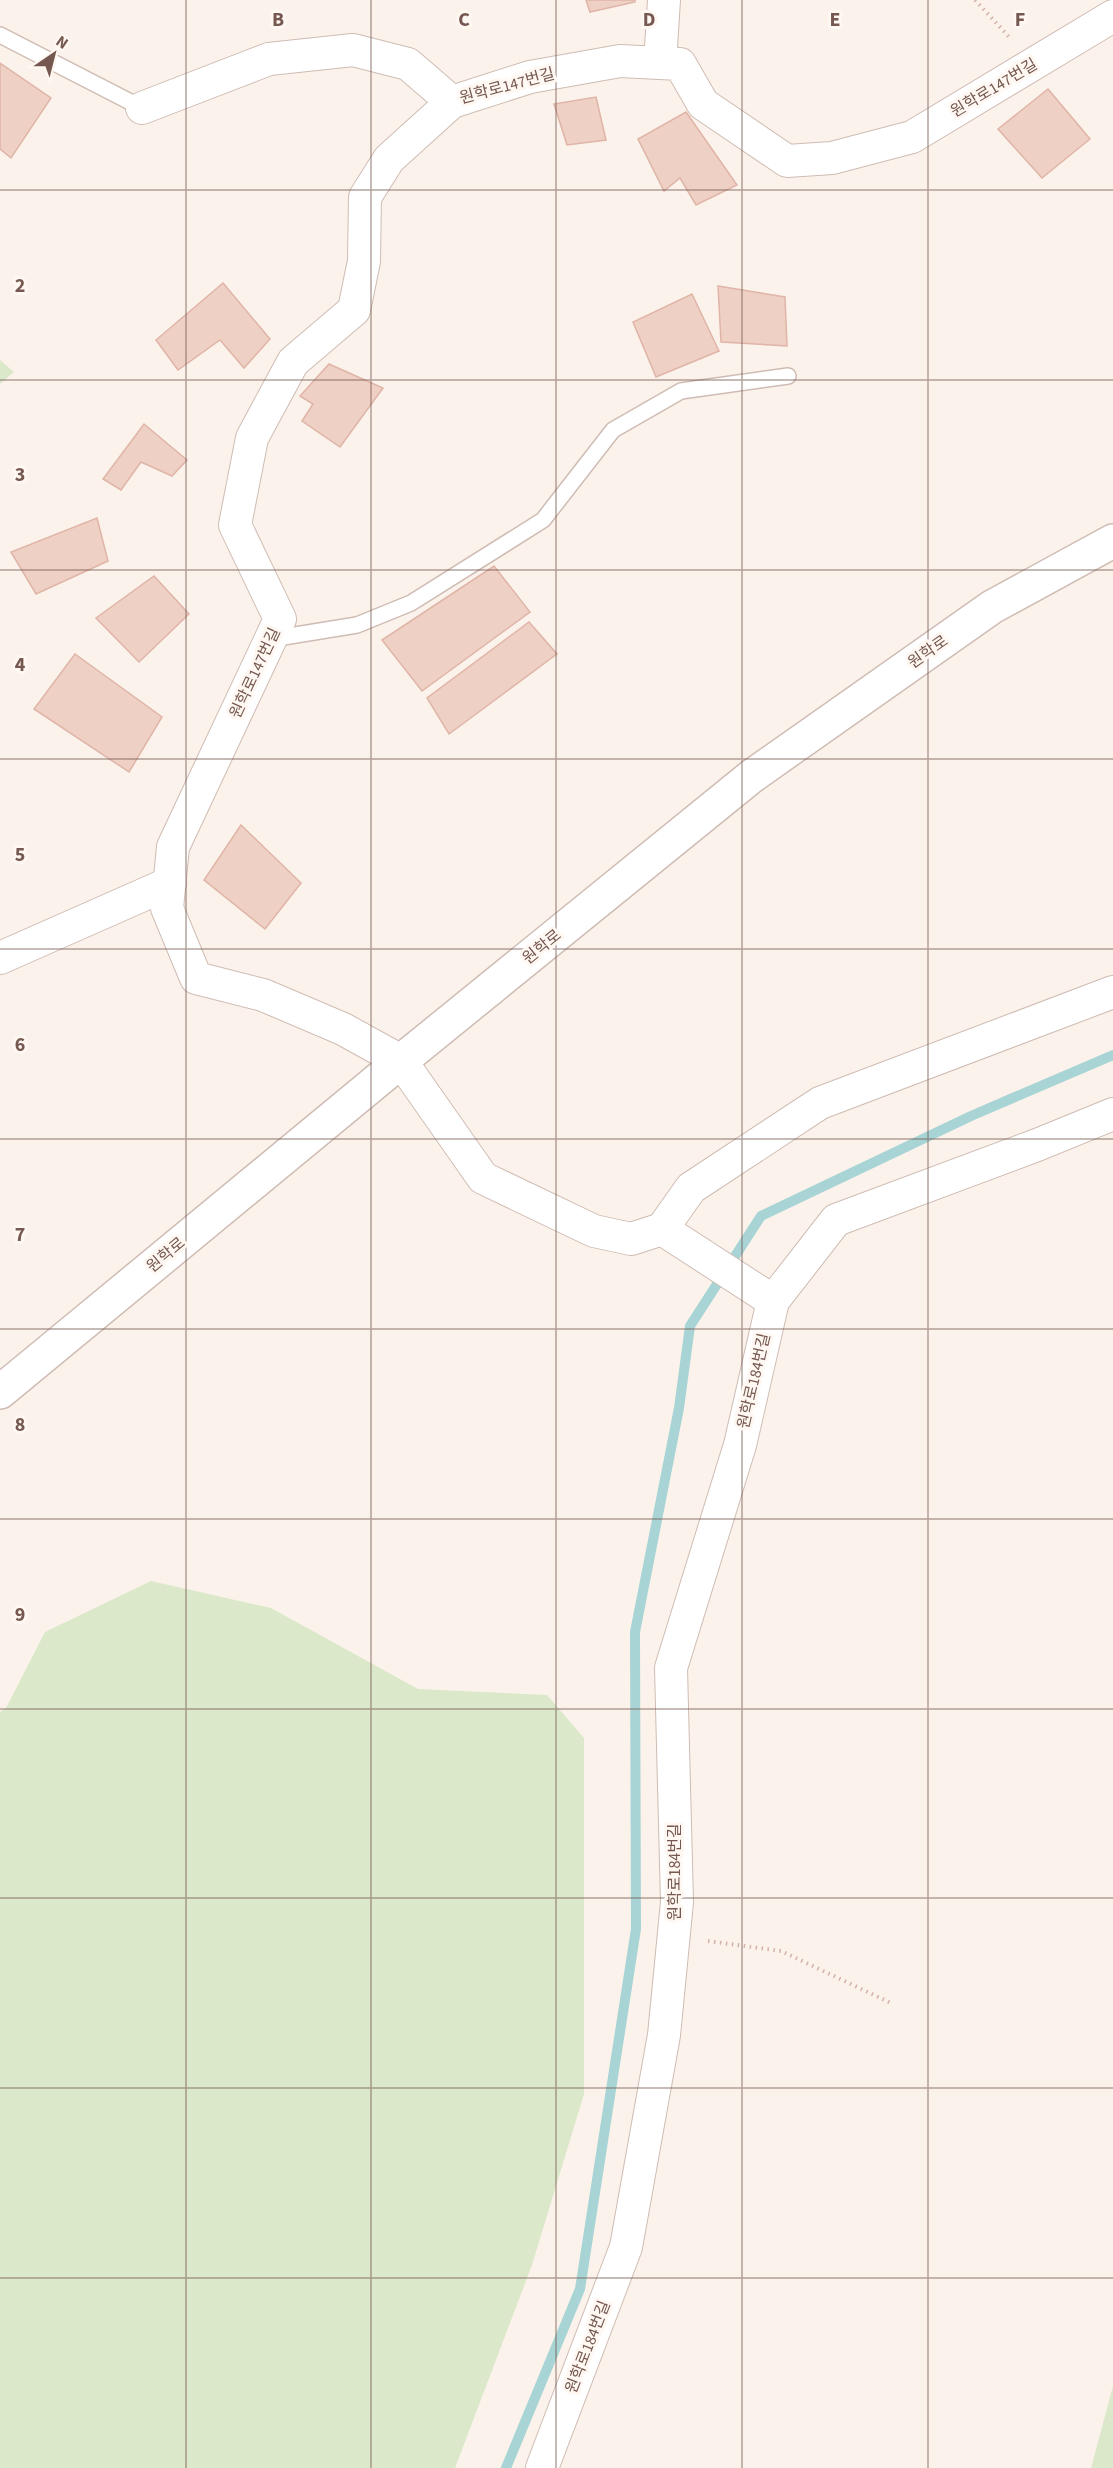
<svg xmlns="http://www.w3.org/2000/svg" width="1113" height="2468" viewBox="0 0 1113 2468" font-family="'Source Sans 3','Noto Sans KR',sans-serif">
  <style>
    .green { fill: #dbe8ca }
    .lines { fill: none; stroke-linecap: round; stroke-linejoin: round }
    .stream { stroke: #a8d4d5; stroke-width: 10 }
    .building { fill: #eed0c5; stroke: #e0b4a7; stroke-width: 1.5 }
    .service-casing { stroke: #cfbcb4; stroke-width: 18 }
    .minor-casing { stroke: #cfbcb4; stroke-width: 34 }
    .tertiary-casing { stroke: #cfbcb4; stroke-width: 36 }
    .path { stroke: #d4b2a8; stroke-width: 4; stroke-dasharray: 1.5 4.5; stroke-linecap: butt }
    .service { stroke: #fff; stroke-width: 15 }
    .minor { stroke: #fff; stroke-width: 32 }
    .tertiary { stroke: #fff; stroke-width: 33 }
    .grid { fill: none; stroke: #755850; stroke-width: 1.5; stroke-opacity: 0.55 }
    .labels { text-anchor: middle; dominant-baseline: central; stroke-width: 6; stroke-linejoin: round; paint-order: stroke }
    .street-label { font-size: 16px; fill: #755850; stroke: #fef7f2 }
    .grid-label { font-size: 20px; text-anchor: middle; font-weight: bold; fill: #755850; stroke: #fef7f2; stroke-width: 6; stroke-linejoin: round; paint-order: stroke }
  </style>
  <rect width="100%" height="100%" fill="#fbf3eb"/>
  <g class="green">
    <path d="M0,360L14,372L0,384Z"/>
    <path d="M151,1581L271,1608L418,1689L547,1695L584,1738V2094L532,2265L455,2468H0V1712L6,1708L45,1632Z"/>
    <path d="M1113,2386V2468H1091Z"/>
  </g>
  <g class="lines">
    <path class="stream" d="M506,2468L580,2289L636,1929L635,1632L679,1408L690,1326L761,1216L971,1116L1113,1055"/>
  </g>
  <g class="building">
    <path d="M586,0H635V2L590,12Z"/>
    <path d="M0,63L51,98L11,158L0,149Z"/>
    <path d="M1048,89L1090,139L1042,178L998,129Z"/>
    <path d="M596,97L606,140L567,145L554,104Z"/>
    <path d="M686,112L737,185L696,205L680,178L664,191L638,139Z"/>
    <path d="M223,283L270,339L244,368L220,340L178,370L156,340Z"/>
    <path d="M718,286L785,297L787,346L721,342Z"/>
    <path d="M692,294L719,351L656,377L633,322Z"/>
    <path d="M329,364L383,388L340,447L302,421L313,404L300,396Z"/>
    <path d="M144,424L187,460L172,476L141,462L121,490L103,479Z"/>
    <path d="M97,518L108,561L36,594L11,552Z"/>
    <path d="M494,566L530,612L422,691L382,640Z"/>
    <path d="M154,576L189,614L139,662L96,618Z"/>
    <path d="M529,622L557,654L449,734L427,698Z"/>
    <path d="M75,654L162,717L129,772L34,709Z"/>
    <path d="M241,825L301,883L265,929L204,880Z"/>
  </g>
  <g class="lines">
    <defs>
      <g id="service">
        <path d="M0,35L142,108"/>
        <path d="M271,639L357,625L411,603L543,520L613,430L681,391L788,376"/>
      </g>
      <g id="minor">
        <path d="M660,63L664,0"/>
        <path d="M142,108L269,59L353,50L408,64L452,102"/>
        <path d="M0,958L170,883"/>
        <path d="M662,1229L631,1239L594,1231L483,1178L401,1061L343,1029L263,995L196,978L167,908L173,847L280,619L235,525L252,438L293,362L354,310L364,261L365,197L389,159L452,102L530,77L620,61L680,64L703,104L787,161L832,158L912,137L1113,16"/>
        <path d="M662,1229L691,1188L820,1103L1113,992"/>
        <path d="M662,1229L773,1301"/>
        <path d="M542,2468L626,2247L664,2035L677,1902L671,1668L740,1445L773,1301L836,1220L1037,1145L1113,1114"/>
      </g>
      <path id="tertiary" d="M0,1392L401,1061L752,776L992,607L1113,541"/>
    </defs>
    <use href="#service" class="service-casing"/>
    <use href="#minor" class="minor-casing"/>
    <use href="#tertiary" class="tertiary-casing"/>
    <g class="path">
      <path d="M975,0L1011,39"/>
      <path d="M708,1941L781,1951L891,2003"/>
    </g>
    <use href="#service" class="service"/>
    <use href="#minor" class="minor"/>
    <use href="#tertiary" class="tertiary"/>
  </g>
  <path class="grid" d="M186,0V2468M371,0V2468M556,0V2468M742,0V2468M928,0V2468M0,190H1113M0,380H1113M0,570H1113M0,759H1113M0,949H1113M0,1139H1113M0,1329H1113M0,1519H1113M0,1709H1113M0,1898H1113M0,2088H1113M0,2278H1113"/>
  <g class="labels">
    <g class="street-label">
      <text transform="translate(507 86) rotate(-15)">원학로147번길</text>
      <text transform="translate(994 88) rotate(-31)">원학로147번길</text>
      <text transform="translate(928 652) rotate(-35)">원학로</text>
      <text transform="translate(255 673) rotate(-65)">원학로147번길</text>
      <text transform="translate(542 947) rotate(-39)">원학로</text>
      <text transform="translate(166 1255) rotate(-40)">원학로</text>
      <text transform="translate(754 1381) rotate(-77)">원학로184번길</text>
      <text transform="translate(675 1872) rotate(-90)">원학로184번길</text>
      <text transform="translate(588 2347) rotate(-69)">원학로184번길</text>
    </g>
  </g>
  <g class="grid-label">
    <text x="278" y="26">B</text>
    <text x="464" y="26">C</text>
    <text x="649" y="26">D</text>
    <text x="835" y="26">E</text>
    <text x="1020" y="26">F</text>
    <text x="20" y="292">2</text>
    <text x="20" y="481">3</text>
    <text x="20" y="671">4</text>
    <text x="20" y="861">5</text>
    <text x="20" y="1051">6</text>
    <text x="20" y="1241">7</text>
    <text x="20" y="1431">8</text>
    <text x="20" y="1621">9</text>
  </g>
  <g transform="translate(54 54) rotate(35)" stroke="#fef7f2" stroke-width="4.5" paint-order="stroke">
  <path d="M0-4.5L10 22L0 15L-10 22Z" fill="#755850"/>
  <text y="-9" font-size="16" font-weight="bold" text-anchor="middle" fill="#755850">N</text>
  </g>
</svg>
